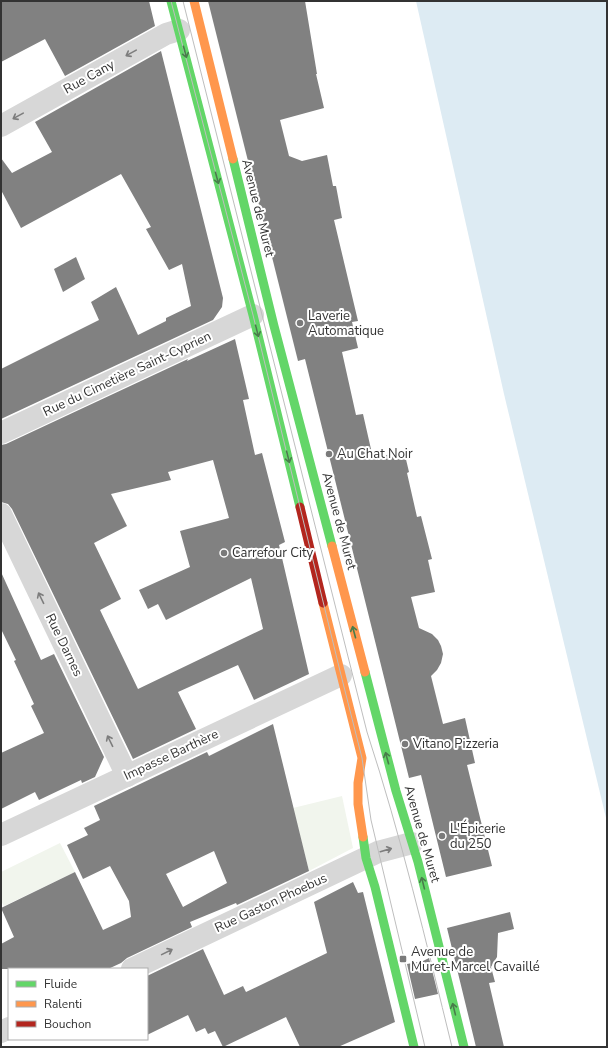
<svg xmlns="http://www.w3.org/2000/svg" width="608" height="1048" viewBox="0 0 608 1048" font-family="'Nunito Sans',sans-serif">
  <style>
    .green { fill: #f1f5ed }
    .water { fill: #ddebf3 }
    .building { fill: #818181; fill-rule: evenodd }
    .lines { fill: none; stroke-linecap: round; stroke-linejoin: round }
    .street { stroke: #d7d7d7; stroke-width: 22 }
    .fast { stroke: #63d668; stroke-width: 9 }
    .slow { stroke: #ff974d; stroke-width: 9 }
    .jam { stroke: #b3261e; stroke-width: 9 }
    .tram { stroke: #bebebe; stroke-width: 1 }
    .oneway { stroke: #497c4b }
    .oneway2 { stroke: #7d7d7d }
    .poi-dot { fill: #7a7a7a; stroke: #fff; stroke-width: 1.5 }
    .labels { text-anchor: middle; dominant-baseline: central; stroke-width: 4; stroke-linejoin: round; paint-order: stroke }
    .street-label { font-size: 13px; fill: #333; stroke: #fff }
    .poi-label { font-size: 13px; fill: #333; stroke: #fff; text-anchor: start }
  </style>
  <rect width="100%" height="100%" fill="#fff"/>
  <g class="green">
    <path d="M342,796L353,848L309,871L293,808Z"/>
    <path d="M60,843L75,872L4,906L1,901V872Z"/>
  </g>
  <path class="water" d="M416,1H607V822L504,394Z"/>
  <g class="building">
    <path d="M1,1H149L155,26L65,76L45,39L1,62Z"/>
    <path d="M208,1H305L317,74H316L324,108L280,120L289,156L302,161L327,155L333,186H336L342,218L334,220L358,321L352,322L358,348L342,352L356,415L363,414L373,458L404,451L409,472L407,473L417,517L421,516L432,559L428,560L435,592L411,597L419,628L432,634L438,640L441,646L443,654L441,663L437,670L431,676L443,724L465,718L475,763L467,765L492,866L446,877L421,775L409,778L305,359L298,361Z"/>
    <path d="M161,51L223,298L222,307L213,320L1,419V369L99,320L91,302L116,287L138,335L166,321V318L191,306L182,264L169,270L146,229L151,227L121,174L21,228L1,190V158L12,173L52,152L35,122Z"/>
    <path d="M76,257L85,279L63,292L54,269Z"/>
    <path d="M235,339L249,399L243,400L255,455L262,453L285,542L279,545L309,674L254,700L238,665L178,692L196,729L133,759L12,509L8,504L1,502V445L6,444L188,359L187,361ZM213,460L229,518L180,531L190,567L139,590L148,609L158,604L166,620L251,578L263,629L138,689L100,610L121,599L94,543L127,526L111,494L171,480L168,472Z"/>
    <path d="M1,572L41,660L54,654L104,757L95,777L82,783L81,780L39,800L35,792L1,809V753L44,733L31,706L34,704L14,661L16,660L1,629Z"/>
    <path d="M273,724L309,871L237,905L236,903L190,922L192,927L127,958L121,963L108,969H1V944L14,937L1,908L75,872L103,930L131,917L129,901L110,866L83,879L67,845L88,835L84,828L100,820L94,806L207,752L209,756ZM214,851L227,883L183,907L166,874Z"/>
    <path d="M353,882L358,893L363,892L395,1022L338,1047H300L286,1017L223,1047L215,1031L208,1034L205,1028L196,1032L188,1015L147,1035V976L203,949L224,995L243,986L246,992L327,953L314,902Z"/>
    <path d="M510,912L514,929L498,933L497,957L491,967L495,982L489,983L504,1047H476L447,928Z"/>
    <path d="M429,958L438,994L415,999L407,964L423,961Z"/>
  </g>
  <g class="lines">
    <g class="street">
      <path d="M1,126L166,34L179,30"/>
      <path d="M1,433L253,315"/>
      <path d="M1,514L127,776"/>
      <path d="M1,835L341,675"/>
      <path d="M132,969L378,852L412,843"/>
      <path d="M1,1032L9,1028"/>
    </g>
    <g class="fast">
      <path d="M171,1L253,315L300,507"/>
      <path d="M233,159L274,326L332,546"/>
      <path d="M365,672L396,791L418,862L464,1047"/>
      <path d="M363,837L366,858L375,887L414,1047"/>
    </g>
    <g class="slow">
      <path d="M194,1L233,159"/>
      <path d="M332,546L365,672"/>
      <path d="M323,603L362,758L358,783V804L363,837"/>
    </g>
    <path class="jam" d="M300,507L323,603"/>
    <g class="tram">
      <path d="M171,1L253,315L341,675L362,758L371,820L425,1047"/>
      <path d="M183,1L367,732C401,836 426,941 452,1047"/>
    </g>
  </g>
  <defs><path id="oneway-shaft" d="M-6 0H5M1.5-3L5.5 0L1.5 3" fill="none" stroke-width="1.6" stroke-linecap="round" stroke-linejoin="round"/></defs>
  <g class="oneway">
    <use href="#oneway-shaft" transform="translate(185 52) rotate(75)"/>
    <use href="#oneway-shaft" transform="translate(217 178) rotate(75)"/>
    <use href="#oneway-shaft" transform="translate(257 331) rotate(76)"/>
    <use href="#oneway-shaft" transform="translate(288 457) rotate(76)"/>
    <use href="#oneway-shaft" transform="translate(354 632) rotate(-105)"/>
    <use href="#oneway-shaft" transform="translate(387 758) rotate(-105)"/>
    <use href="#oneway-shaft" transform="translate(423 883) rotate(-104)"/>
    <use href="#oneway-shaft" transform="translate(454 1009) rotate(-104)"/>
  </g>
  <g class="oneway2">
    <use href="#oneway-shaft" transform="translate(131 53) rotate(151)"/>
    <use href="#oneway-shaft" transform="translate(18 116) rotate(151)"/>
    <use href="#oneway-shaft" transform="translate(41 598) rotate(-116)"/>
    <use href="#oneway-shaft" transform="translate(110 741) rotate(-116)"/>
    <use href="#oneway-shaft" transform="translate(386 850) rotate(-16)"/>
    <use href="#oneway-shaft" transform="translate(167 952) rotate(-26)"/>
  </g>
  <g class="poi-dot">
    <circle cx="300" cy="323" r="4"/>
    <circle cx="329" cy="454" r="4"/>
    <circle cx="224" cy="553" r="4"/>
    <circle cx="405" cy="744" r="4"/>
    <circle cx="442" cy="836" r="4"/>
    <rect x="399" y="955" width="8" height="8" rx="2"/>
  </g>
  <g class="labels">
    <g class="street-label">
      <text transform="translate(89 77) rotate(-29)">Rue Cany</text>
      <text transform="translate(258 208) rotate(76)">Avenue de Muret</text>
      <text transform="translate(127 374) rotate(-25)">Rue du Cimetière Saint-Cyprien</text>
      <text transform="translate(339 521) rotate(75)">Avenue de Muret</text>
      <text transform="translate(64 645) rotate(64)">Rue Darnes</text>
      <text transform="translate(171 755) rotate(-25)">Impasse Barthère</text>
      <text transform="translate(422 834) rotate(74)">Avenue de Muret</text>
      <text transform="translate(271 903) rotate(-25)">Rue Gaston Phoebus</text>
    </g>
    <g class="poi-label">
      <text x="308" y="316">Laverie<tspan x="308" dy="15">Automatique</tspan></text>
      <text x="337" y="454">Au Chat Noir</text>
      <text x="232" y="553">Carrefour City</text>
      <text x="413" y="744">Vitano Pizzeria</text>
      <text x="450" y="829">L'Épicerie<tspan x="450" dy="15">du 250</tspan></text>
      <text x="411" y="952">Avenue de<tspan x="411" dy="15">Muret-Marcel Cavaillé</tspan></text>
    </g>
  </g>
  <rect width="608" height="1048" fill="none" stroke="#333333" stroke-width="4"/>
  <rect x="8" y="968" width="140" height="72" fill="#ffffff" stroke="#adadad"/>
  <rect x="16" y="981" width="20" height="6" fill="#63d668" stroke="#adadad"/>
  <text x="44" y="988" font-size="12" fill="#333333">Fluide</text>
  <rect x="16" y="1001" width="20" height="6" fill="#ff974d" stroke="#adadad"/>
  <text x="44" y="1008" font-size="12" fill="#333333">Ralenti</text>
  <rect x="16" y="1021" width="20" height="6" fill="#b3261e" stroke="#adadad"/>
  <text x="44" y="1028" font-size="12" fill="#333333">Bouchon</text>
</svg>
